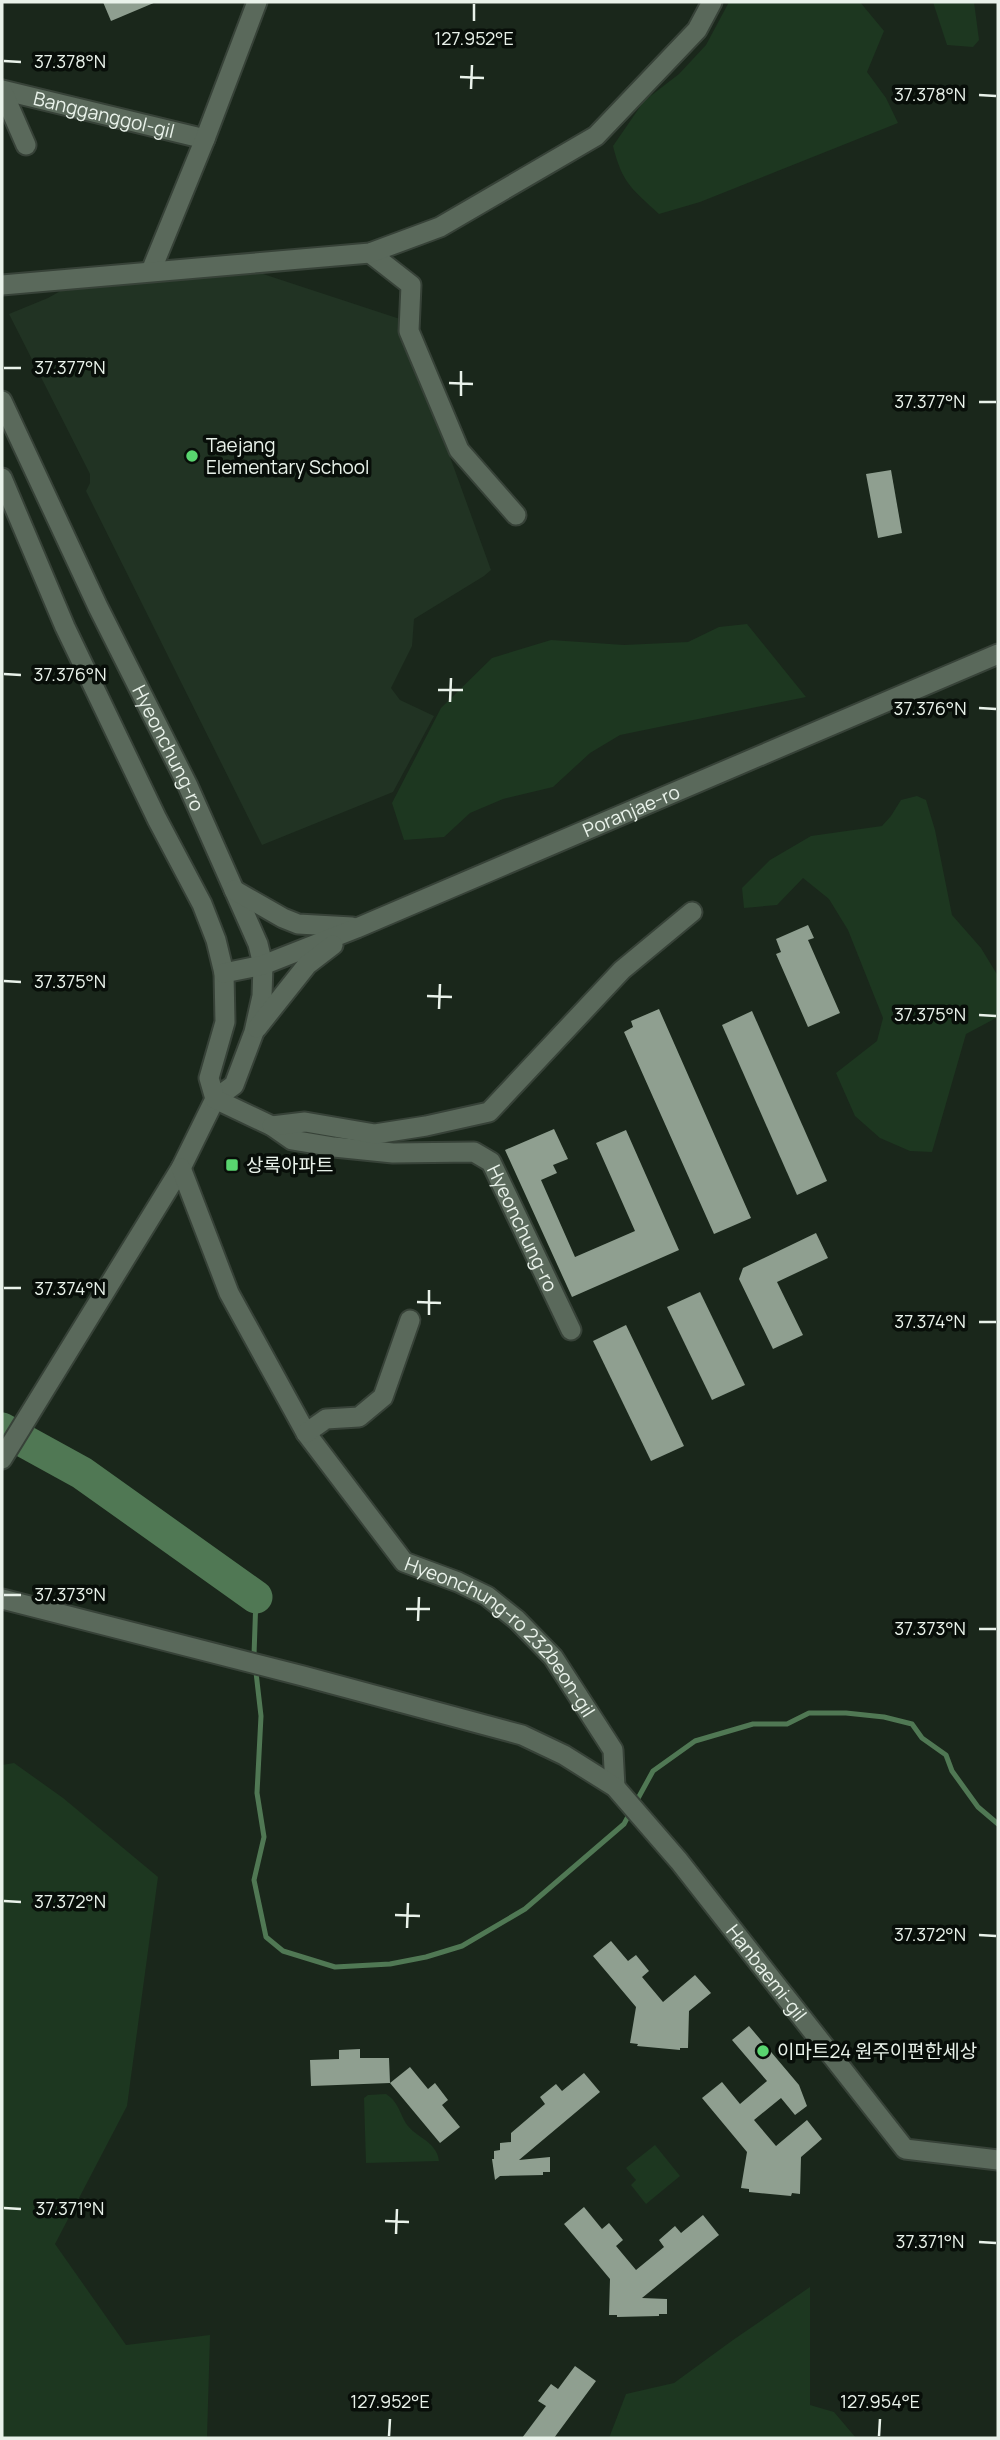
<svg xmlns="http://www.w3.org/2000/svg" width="1000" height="2440" viewBox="0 0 1000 2440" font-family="Manrope,'Noto Sans KR',sans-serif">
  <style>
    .built { fill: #213323 }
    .green { fill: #1d3720 }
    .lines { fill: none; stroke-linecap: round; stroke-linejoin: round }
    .stream { stroke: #507854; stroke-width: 5 }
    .river { stroke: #507854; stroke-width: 33 }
    .building { fill: #8f9f90 }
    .minor-casing { stroke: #374238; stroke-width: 23 }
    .minor { stroke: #5a695b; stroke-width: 19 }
    .ticks { fill: none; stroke: #e9f2ea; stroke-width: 2.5 }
    .poi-dot { fill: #59d56f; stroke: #080e09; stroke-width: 2.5 }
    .labels { text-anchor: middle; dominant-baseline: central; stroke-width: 7; stroke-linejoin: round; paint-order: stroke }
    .street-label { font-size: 19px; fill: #e9f2ea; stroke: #080e09 }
    .poi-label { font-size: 19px; fill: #e9f2ea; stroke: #080e09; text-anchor: start }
    .ticks-label { font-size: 18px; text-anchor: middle; fill: #e9f2ea; stroke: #080e09; stroke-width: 7; stroke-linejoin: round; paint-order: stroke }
  </style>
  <rect width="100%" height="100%" fill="#1a271b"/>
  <path class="built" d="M254,271L400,319L491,570L484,576L414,619L412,646L391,688L400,700L434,716L393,792L262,845L86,491L90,483V474L9,314L48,298L71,285Z"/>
  <g class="green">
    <path d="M729,2H860L884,31L867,72L886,98L898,123L700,202L659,214C632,189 622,183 613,146L644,101L679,74L706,45Z"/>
    <path d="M933,2H974L979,40L973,47L947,45Z"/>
    <path d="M747,624L806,697L620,735L590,753L553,787L503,799L470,813L444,837L404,840L392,803L441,708L492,658L551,640L624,645L688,642L719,627Z"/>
    <path d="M917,796L926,800L935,830L952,915L981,948L998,976V1017L966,1034L932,1152L910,1151L880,1138L855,1116L836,1073L877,1041L883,1018L848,930L829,899L803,878L777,905L744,908L742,888L770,860L811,836L882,826L891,816L901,800Z"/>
    <path d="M14,1763L63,1798L158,1877L127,2106L55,2244L126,2345L210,2335L207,2438H2V1765Z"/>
    <path d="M386,2094C397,2101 399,2110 404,2120C412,2137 437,2140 439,2161L366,2163L364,2098L368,2095Z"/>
    <path d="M655,2145L680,2176L646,2204L631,2185L636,2180L626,2168Z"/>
    <path d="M810,2287V2405L834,2412L856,2438H609L626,2394L674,2383L733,2340Z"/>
  </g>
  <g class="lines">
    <g class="stream">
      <path d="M256,1597L254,1655L261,1716L257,1793L264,1837L254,1880L266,1937L283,1951L335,1967L390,1964L426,1957L462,1946L525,1909L624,1824L631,1811"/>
      <path d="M636,1802L653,1771L695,1741L753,1724H787L809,1713H846L884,1717L912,1724L922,1738L946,1755L952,1771L978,1807L998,1824"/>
    </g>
    <path class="river" d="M2,1429L82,1473L256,1597"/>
  </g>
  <g class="building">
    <path d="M103,2H156L111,21Z"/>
    <path d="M891,470L902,533L878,538L866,474Z"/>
    <path d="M808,925L814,938L808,940L840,1013L808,1027L776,954L781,952L776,939Z"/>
    <path d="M659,1009L751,1218L714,1234L624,1032L633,1027L631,1021Z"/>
    <path d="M752,1011L827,1181L797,1195L722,1025Z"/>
    <path d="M554,1129L568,1159L553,1165L557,1173L541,1180L575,1257L635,1231L596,1143L626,1130L679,1250L572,1297L505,1150Z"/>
    <path d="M816,1233L828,1258L777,1282L803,1335L773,1349L739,1279L743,1268Z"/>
    <path d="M700,1292L745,1385L712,1400L667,1307Z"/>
    <path d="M626,1325L684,1446L651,1461L593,1341Z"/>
    <path d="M611,1941L628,1961L636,1955L649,1971L642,1977L663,2002L695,1975L711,1993L689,2011L688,2048H680V2050L637,2046L638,2044L630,2043L636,2007L593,1956Z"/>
    <path d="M749,2026L799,2085L807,2106L795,2115L781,2098L754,2120L776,2146L807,2120L822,2139L801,2157L800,2194L792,2193L791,2196L749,2192V2189L741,2188L747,2152L702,2098L722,2082L740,2104L767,2081L732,2040Z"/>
    <path d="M360,2049V2058H389L390,2083L410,2067L428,2089L435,2083L448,2100L442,2105L460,2127L440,2143L390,2083L311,2086L310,2060L339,2059V2050Z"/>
    <path d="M584,2073L600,2092L519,2160L550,2157V2172H543V2175L500,2176L495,2180L492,2159H494V2151L500,2150V2143L511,2142V2133L545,2104L540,2097L556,2084L562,2091Z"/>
    <path d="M584,2207L602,2229L609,2223L623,2240L616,2246L636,2270L664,2247L659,2240L675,2226L681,2233L703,2215L719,2235L642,2298L667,2299V2314H659V2316L617,2317V2315H609L610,2279L564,2224Z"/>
    <path d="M575,2366L596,2381L554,2438H522L546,2406L538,2401L551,2384L558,2389Z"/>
  </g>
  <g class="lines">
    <defs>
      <g id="minor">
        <path id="s1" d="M2,90L205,139"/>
        <path d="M2,90L26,145"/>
        <path d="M370,253L411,285L409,331L459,450L516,515"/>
        <path d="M151,271L205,139L257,2"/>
        <path d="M2,285L370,253L440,227L596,136L697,30L712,2"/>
        <path id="s2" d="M2,401L98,607L188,786L258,944L263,965L262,996L254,1032L234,1085L215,1099L181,1168L2,1459"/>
        <path id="s3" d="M2,478L65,627L157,819L202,904L216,940L224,973L225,1022L209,1078L215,1099L272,1126L292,1140L334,1147L393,1153L474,1152L491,1162L571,1330"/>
        <path d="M234,890L283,918L298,924L352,927"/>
        <path id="s4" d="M224,973L263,965L357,928L998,654"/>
        <path d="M257,1028L307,965L333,945"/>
        <path d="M272,1126L305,1122L375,1134L426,1126L489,1112L622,970L692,912"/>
        <path id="s5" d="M181,1168L229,1293L306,1433L404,1562L458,1582L487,1596L517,1620L553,1657L613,1750L615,1787"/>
        <path d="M306,1433L326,1419L359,1417L383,1397L410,1320"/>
        <path id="s6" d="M2,1599L303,1676L522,1735L564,1755L615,1787L679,1861L905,2149L998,2160"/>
      </g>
    </defs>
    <use href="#minor" class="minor-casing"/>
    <use href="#minor" class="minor"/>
  </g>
  <path class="ticks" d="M474,21V4M4,61L21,62M460,77L484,78M471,89L472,65M979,95L996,96M4,368H21M449,383L473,384M461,396V371M979,402H996M4,674L21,675M438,690H463M450,702L451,678M979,708L996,709M4,981L21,982M427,996L452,997M439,1009L440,984M979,1015L996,1016M4,1288H21M417,1302L441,1303M429,1315V1290M979,1322H996M4,1595H21M406,1609H430M418,1621L419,1597M979,1629H996M4,1901L21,1902M395,1915L420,1916M407,1928L408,1903M979,1935L996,1936M4,2208L21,2209M385,2221L409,2222M396,2234L397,2209M979,2242L996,2243M389,2436L390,2419M879,2436L880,2419"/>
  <g class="poi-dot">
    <circle cx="192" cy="456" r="7"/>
    <rect x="225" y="1158" width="14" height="14" rx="3.5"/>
    <circle cx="763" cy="2051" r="7"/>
  </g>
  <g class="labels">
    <g class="street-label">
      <text stroke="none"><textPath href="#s1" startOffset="105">Bangganggol-gil</textPath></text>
      <text stroke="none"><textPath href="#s2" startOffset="385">Hyeonchung-ro</textPath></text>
      <text stroke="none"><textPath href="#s4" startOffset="439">Poranjae-ro</textPath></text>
      <text stroke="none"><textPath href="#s3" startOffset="1036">Hyeonchung-ro</textPath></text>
      <text stroke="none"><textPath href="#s5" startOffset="581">Hyeonchung-ro 232beon-gil</textPath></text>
      <text stroke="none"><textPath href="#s6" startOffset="884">Hanbaemi-gil</textPath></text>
    </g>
    <g class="poi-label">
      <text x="206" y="445">Taejang<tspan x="206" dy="22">Elementary School</tspan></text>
      <text x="246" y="1165">상록아파트</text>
      <text x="777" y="2051">이마트24 원주이편한세상</text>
    </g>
  </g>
  <g class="ticks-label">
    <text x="474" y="45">127.952°E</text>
    <text x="70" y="68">37.378°N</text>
    <text x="930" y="101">37.378°N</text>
    <text x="70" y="374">37.377°N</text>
    <text x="930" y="408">37.377°N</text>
    <text x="70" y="681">37.376°N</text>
    <text x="930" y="715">37.376°N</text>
    <text x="70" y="988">37.375°N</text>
    <text x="930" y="1021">37.375°N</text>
    <text x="70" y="1295">37.374°N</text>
    <text x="930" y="1328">37.374°N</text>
    <text x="70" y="1601">37.373°N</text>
    <text x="930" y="1635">37.373°N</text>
    <text x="70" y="1908">37.372°N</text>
    <text x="930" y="1941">37.372°N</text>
    <text x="70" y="2215">37.371°N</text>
    <text x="930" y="2248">37.371°N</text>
    <text x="390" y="2408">127.952°E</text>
    <text x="880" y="2408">127.954°E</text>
  </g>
  <rect width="1000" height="2440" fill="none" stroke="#e9f2ea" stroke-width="7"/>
</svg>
